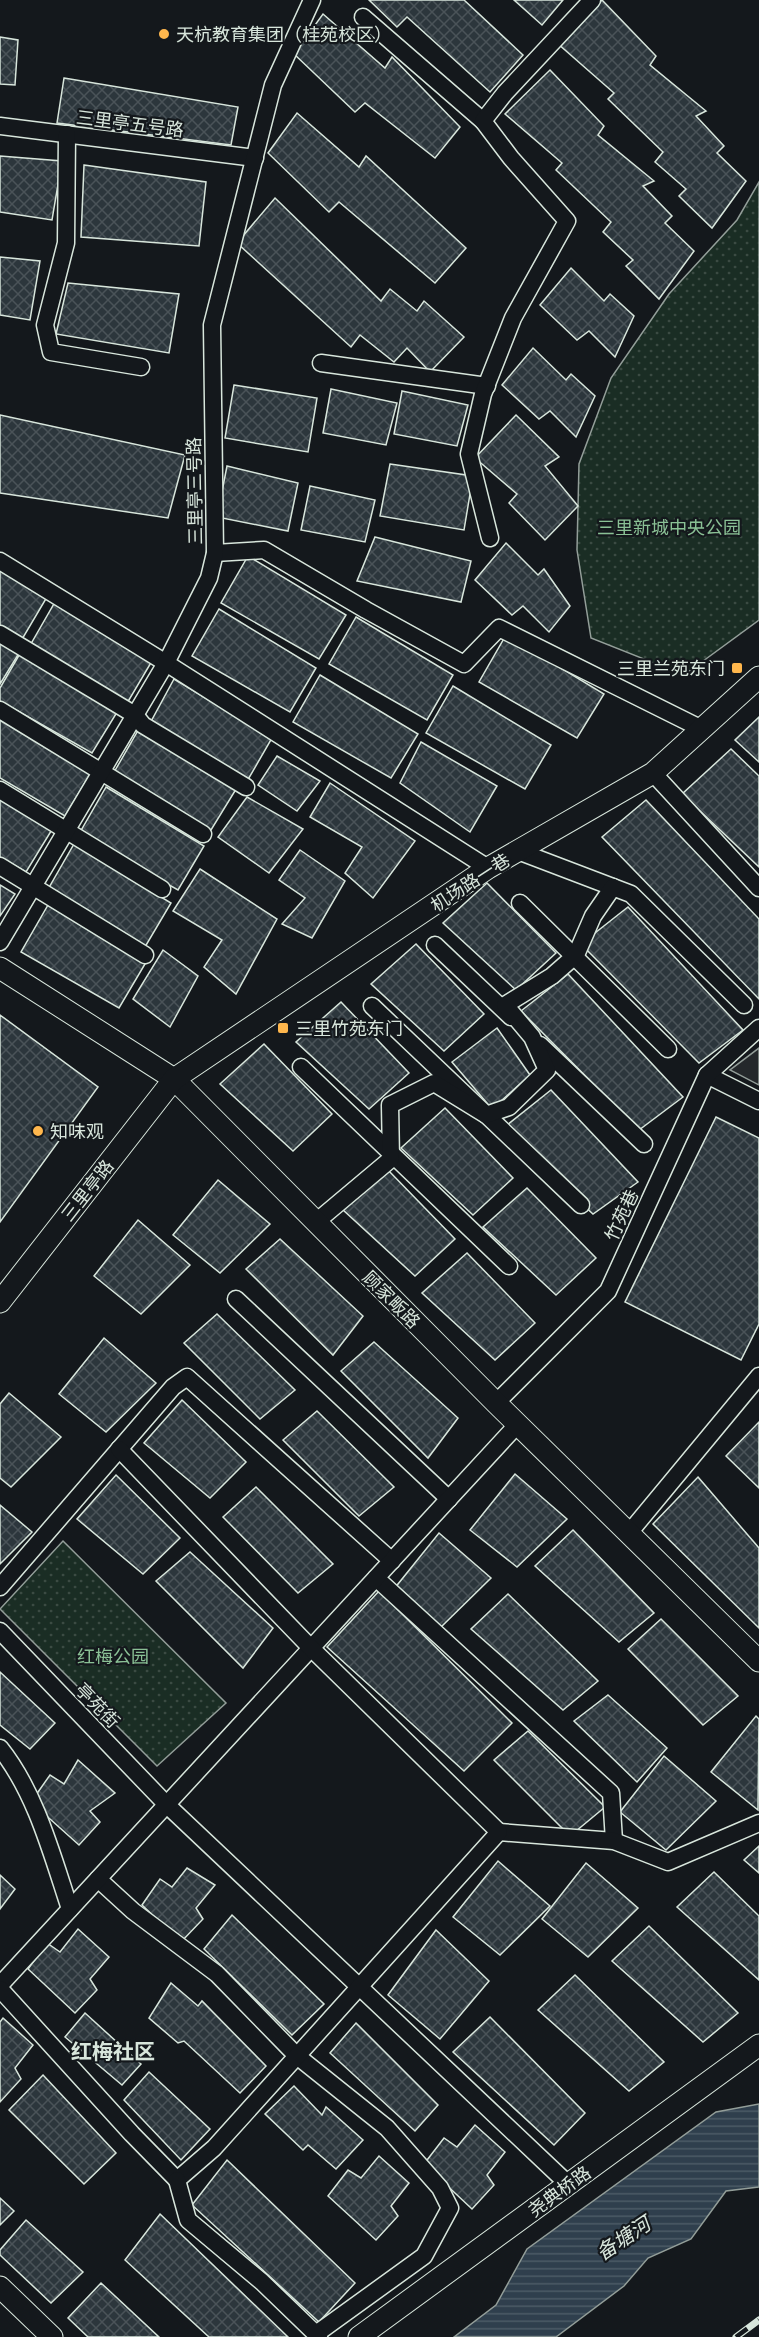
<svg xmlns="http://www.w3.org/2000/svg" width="759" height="2337" viewBox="0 0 759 2337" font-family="Manrope,'Noto Sans SC',sans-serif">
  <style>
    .park { fill: url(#park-dots); stroke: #939e99; stroke-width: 1.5 }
    .parking { fill: #24282b; stroke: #939e99; stroke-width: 1.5 }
    .water { fill: url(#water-rules); stroke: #939e99; stroke-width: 1.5 }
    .building { fill: url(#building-cross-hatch); stroke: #d8e6dc; stroke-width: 1.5 }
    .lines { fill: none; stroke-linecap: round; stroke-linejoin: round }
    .minor-casing { stroke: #d8e6dc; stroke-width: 19 }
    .tertiary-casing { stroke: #d8e6dc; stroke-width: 23 }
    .minor { stroke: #14181c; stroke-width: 16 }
    .tertiary { stroke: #14181c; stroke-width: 21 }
    .rail-casing { stroke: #d8e6dc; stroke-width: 7 }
    .rail { stroke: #14181c; stroke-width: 4.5; stroke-dasharray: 14; stroke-linecap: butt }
    .poi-dot { fill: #ffb74d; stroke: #14181c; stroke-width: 2 }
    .labels { text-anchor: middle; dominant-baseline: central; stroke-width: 4.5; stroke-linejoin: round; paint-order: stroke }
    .poi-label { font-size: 18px; fill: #d8e6dc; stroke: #14181c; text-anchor: start }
    .street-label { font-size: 18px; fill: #d8e6dc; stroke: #14181c }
    .park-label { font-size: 18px; fill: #8ac095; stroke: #14181c }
    .water-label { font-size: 20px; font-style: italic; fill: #d8e6dc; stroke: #14181c }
    .quarter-label { font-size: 21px; font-weight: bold; fill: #d8e6dc; stroke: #14181c }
  </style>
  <defs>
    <pattern id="park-dots" width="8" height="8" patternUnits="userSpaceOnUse" patternTransform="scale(1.5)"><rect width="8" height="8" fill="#1a2d24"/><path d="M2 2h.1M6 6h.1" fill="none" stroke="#3b4b43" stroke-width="1.8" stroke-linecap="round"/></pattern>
    <pattern id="water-rules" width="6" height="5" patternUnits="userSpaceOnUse" patternTransform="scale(1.5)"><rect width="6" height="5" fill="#2f3f4d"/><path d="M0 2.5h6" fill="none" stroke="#4c5b66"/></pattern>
    <pattern id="building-cross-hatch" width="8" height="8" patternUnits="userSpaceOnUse" patternTransform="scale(1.5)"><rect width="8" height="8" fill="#2c363c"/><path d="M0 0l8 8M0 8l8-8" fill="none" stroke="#4a5358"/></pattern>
  </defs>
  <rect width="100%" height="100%" fill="#14181c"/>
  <g class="park">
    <path d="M759,182V620L684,675L591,638L577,550L579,464L611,378L669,294L737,220Z"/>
    <path d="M63,1541L226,1703L157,1766L0,1609Z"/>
  </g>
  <path class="parking" d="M759,1048V1085L730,1070Z"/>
  <path class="water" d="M759,2104V2187L726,2191L691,2239L648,2258L624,2286L556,2337H454L496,2305L527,2249L716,2112Z"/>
  <g class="building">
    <path d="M369,0H464L523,55L490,92L407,17L397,27Z"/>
    <path d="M514,0H563L542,25Z"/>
    <path d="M602,0L656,56L650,65L706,111L696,116L724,146L717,153L746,181L712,228L679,196L686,189L655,162L663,152L608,99L614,93L557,43Z"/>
    <path d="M323,14L385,68L392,57L460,127L435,158L365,103L355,112L294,54Z"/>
    <path d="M0,37L18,40L15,85L0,84Z"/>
    <path d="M550,70L604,126L598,135L654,181L643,186L672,216L665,223L694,251L659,299L626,266L633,260L603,232L611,222L556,170L562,163L505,114Z"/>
    <path d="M64,78L238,107L231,145L57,123Z"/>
    <path d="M297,113L359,167L366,156L466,248L435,283L339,202L329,212L268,153Z"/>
    <path d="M0,156L62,161L52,220L0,212Z"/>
    <path d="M84,165L206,182L199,246L81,237Z"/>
    <path d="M275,198L381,301L390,289L417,311L424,301L464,337L430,372L407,348L394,362L360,335L351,347L237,243Z"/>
    <path d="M0,257L40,261L30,320L0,315Z"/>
    <path d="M571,268L604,301L610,294L634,316L615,357L589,331L577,340L540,305Z"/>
    <path d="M68,283L179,294L169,353L56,334Z"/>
    <path d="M533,348L566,380L571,374L595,396L576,437L550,411L539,419L502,385Z"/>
    <path d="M234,385L317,398L308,452L225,438Z"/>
    <path d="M331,389L397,403L386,445L323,433Z"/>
    <path d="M402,391L468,405L457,446L394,434Z"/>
    <path d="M0,415L185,455L168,518L0,493Z"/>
    <path d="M516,415L559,457L545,466L578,506L545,540L509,503L517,494L475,458Z"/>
    <path d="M390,464L473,476L464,530L380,516Z"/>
    <path d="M227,466L298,483L288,531L217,517Z"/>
    <path d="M310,486L375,500L365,542L301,530Z"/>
    <path d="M375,537L471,561L461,602L357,581Z"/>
    <path d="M506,543L538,575L544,569L570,606L549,632L523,606L512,615L475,580Z"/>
    <path d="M248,556L346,615L319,659L221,603Z"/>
    <path d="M0,569L47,597L21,641L0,629Z"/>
    <path d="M55,602L152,661L126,705L28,649Z"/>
    <path d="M219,609L316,668L290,712L192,656Z"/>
    <path d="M356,617L453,675L427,720L329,664Z"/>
    <path d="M506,635L604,694L577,738L479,682Z"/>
    <path d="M0,637L21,650L0,684Z"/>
    <path d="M22,650L119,709L92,753L0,701V688Z"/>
    <path d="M320,675L418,734L391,778L293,722Z"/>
    <path d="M174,679L272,738L246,783L148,727Z"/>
    <path d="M453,686L551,745L525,789L426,733Z"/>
    <path d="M0,716L92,771L65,816L0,778Z"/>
    <path d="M759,717V762L735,740Z"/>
    <path d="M140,727L238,786L211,830L113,774Z"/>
    <path d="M421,742L497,786L470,832L400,783Z"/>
    <path d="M731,749L759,776V867L682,794Z"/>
    <path d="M277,756L320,781L297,811L258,785Z"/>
    <path d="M330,783L415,841L373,898L345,873L362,847L310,817Z"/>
    <path d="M106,787L204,846L178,890L79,834Z"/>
    <path d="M0,796L53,828L26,872L0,857Z"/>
    <path d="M247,797L303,829L269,873L218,837Z"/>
    <path d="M646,800L759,919V999L602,837Z"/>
    <path d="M74,844L171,903L145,947L47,891Z"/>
    <path d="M300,850L345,881L312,938L282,924L305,898L279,880Z"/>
    <path d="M200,869L277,919L236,994L204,967L222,940L173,911Z"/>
    <path d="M487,883L556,953L516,990L443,923Z"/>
    <path d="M0,885L15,894L0,916Z"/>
    <path d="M48,905L145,964L119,1008L21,952Z"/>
    <path d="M628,907L743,1030L699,1063L581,944Z"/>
    <path d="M416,944L484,1014L444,1051L371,984Z"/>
    <path d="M163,950L198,976L170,1027L133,999Z"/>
    <path d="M568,974L683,1097L639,1130L521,1011Z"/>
    <path d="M341,1002L409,1073L369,1109L296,1042Z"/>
    <path d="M0,1015L98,1087L0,1222Z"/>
    <path d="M497,1028L530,1075L492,1109L452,1062Z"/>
    <path d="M264,1044L332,1114L293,1151L220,1084Z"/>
    <path d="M551,1090L638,1182L593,1214L502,1129Z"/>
    <path d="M445,1108L513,1178L473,1215L401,1148Z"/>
    <path d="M716,1117L759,1138V1324L741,1360L625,1302Z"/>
    <path d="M387,1169L455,1239L415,1276L342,1209Z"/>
    <path d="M218,1180L270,1224L220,1273L173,1235Z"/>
    <path d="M527,1188L596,1258L556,1295L483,1227Z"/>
    <path d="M138,1220L190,1265L141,1314L94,1276Z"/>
    <path d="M280,1239L363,1316L333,1355L246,1269Z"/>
    <path d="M467,1253L535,1323L495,1360L422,1293Z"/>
    <path d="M217,1314L295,1390L260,1419L184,1343Z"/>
    <path d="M104,1338L156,1383L106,1432L59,1394Z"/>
    <path d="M374,1342L458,1418L428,1458L341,1371Z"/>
    <path d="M9,1393L61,1437L11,1487L0,1478V1404Z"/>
    <path d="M182,1400L246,1462L210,1498L144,1443Z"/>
    <path d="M317,1411L394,1487L359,1516L283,1440Z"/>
    <path d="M759,1422V1488L726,1456Z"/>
    <path d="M515,1474L567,1519L517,1567L470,1530Z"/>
    <path d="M116,1475L180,1538L143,1574L77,1519Z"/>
    <path d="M698,1477L759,1548V1628L653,1524Z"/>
    <path d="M256,1487L333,1564L298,1593L223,1517Z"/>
    <path d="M0,1505L32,1532L0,1564Z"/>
    <path d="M573,1530L654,1613L619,1642L535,1566Z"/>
    <path d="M439,1533L491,1578L441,1627L394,1589Z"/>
    <path d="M190,1552L273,1628L243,1668L156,1581Z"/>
    <path d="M379,1591L512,1723L464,1771L327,1647Z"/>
    <path d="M508,1594L598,1681L563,1710L471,1629Z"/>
    <path d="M661,1619L738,1696L703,1725L628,1649Z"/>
    <path d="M0,1672L55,1723L30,1749L0,1725Z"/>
    <path d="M608,1695L667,1748L637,1782L574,1721Z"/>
    <path d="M756,1716L759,1719L758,1810L711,1772Z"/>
    <path d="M528,1731L605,1807L570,1836L494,1760Z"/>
    <path d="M664,1756L716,1801L666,1850L620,1812Z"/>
    <path d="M78,1760L115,1793L90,1811L100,1822L79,1845L31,1802L50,1775L64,1784Z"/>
    <path d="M759,1846V1873L744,1860Z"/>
    <path d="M498,1861L550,1906L500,1955L453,1917Z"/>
    <path d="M586,1863L638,1908L588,1957L542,1919Z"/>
    <path d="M187,1868L215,1885L196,1908L203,1919L181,1942L142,1905L160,1879L172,1887Z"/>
    <path d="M714,1872L759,1916V1980L677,1907Z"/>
    <path d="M0,1875L15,1889L0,1909Z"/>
    <path d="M232,1915L324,2004L292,2035L204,1949Z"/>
    <path d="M649,1926L738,2013L703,2042L612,1961Z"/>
    <path d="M78,1929L109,1957L90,1979L97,1990L75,2013L28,1969L47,1943L60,1952Z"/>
    <path d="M436,1930L489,1981L440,2039L388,1995Z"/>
    <path d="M575,1975L664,2062L629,2091L538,2010Z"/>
    <path d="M171,1983L198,2006L202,2001L266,2066L240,2093L184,2041L178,2043L149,2018Z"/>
    <path d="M85,2013L141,2064L122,2085L65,2037Z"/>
    <path d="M490,2017L585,2113L554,2145L453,2052Z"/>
    <path d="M3,2018L33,2045L15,2068L21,2079L0,2102V2022Z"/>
    <path d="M356,2023L438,2105L415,2131L330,2053Z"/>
    <path d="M149,2072L210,2129L181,2160L124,2100Z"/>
    <path d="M43,2075L116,2153L84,2184L9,2110Z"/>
    <path d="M294,2086L322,2115L326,2107L363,2140L336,2169L308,2145L303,2150L265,2114Z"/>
    <path d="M475,2125L505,2152L487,2175L494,2185L472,2209L424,2164L444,2138L457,2147Z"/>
    <path d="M379,2156L409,2183L391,2206L398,2216L376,2240L328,2196L348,2170L361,2178Z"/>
    <path d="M227,2160L355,2283L319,2322L192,2205Z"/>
    <path d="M0,2198L14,2211L0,2225Z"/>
    <path d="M160,2214L288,2337H209L125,2260Z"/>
    <path d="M26,2220L83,2272L51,2303L0,2255V2250Z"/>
    <path d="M101,2283L159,2337H88L68,2318Z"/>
  </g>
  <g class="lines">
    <defs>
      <g id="minor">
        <path d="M363,17L483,121"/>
        <path d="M0,126L255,158"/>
        <path d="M67,134L66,243L45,325L51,352L141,367"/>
        <path d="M321,363L487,386"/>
        <path d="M490,538L469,454L483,394L513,318L567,221L511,158L483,121L505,93L592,0"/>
        <path d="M215,553L264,550L366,610L464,664L499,628L702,729"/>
        <path d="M0,561L166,663L488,868"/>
        <path d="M0,634L135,715L143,725L246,787"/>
        <path d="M0,710L203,834"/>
        <path d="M653,773L759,888"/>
        <path d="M0,790L162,889"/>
        <path d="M518,851L631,894L744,1005"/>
        <path d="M0,866L145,955"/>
        <path d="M520,903L668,1049"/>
        <path d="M0,942L166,663L209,578L215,553L212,325L273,85L312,0"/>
        <path d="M435,945L511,1017"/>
        <path d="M372,1006L581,1205"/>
        <path d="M540,1045L644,1144"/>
        <path d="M301,1067L509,1266"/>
        <path d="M707,1075L759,1101"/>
        <path d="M316,1222L391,1159L390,1105L434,1083L486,1115L509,1107L547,1070L532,1037L505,1005L552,976L576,955L593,916L613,887"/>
        <path d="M236,1299L449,1499"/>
        <path d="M496,1403L608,1291L707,1075L759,1028"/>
        <path d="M629,1533L759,1376"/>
        <path d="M376,1578L611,1793L614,1841"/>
        <path d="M0,1587L173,1387L187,1377L392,1561"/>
        <path d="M0,1631L167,1805L568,2184"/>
        <path d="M0,1748C36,1793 52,1855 70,1909"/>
        <path d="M499,1832L614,1841L668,1862L759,1823"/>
        <path d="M98,1879L133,1911L217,1974L297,2056L387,2128L440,2188L450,2208L424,2256L316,2334"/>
        <path d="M0,1985L518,1424"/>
        <path d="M0,1989L132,2134L177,2180L214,2148L499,1832L311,1648L119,1449"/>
        <path d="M177,2180L188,2220L262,2282L319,2337"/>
      </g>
      <g id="tertiary">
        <path d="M0,968L174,1079L496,1403L759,1661"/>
        <path d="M0,1302L174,1079L488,868L653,773L759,677"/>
        <path d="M0,2287L52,2337"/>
        <path d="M359,2337L759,2045"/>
      </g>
    </defs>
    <use href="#minor" class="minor-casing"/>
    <use href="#tertiary" class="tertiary-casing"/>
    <use href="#minor" class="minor"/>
    <use href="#tertiary" class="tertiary"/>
    <defs>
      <path id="rail" d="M736,2337L759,2320"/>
    </defs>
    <use href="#rail" class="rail-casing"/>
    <use href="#rail" class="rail"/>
  </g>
  <g class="poi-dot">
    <circle cx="164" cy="34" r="6"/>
    <rect x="731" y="662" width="12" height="12" rx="3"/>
    <rect x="277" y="1022" width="12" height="12" rx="3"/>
    <circle cx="38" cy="1131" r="6"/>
  </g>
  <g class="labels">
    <g class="poi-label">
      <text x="176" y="34">天杭教育集团（桂苑校区）</text>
      <text x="725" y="668" text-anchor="end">三里兰苑东门</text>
      <text x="295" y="1028">三里竹苑东门</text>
      <text x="50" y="1131">知味观</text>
    </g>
    <g class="street-label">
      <text transform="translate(130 123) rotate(7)">三里亭五号路</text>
      <text transform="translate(194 491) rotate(-91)">三里亭三号路</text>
      <text transform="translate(470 882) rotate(-33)">机场路一巷</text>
      <text transform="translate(87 1190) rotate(-52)">三里亭路</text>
      <text transform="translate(621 1215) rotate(-65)">竹苑巷</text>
      <text transform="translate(392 1299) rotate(45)">顾家畈路</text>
      <text transform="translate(98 1705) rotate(46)">亭苑街</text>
      <text transform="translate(559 2191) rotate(-36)">尧典桥路</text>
    </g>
    <g class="park-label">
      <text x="669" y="527">三里新城中央公园</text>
      <text x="113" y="1656">红梅公园</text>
    </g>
    <g class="water-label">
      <text transform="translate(623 2238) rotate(-34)">备塘河</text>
    </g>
    <g class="quarter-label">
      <text x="113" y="2051">红梅社区</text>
    </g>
  </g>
</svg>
